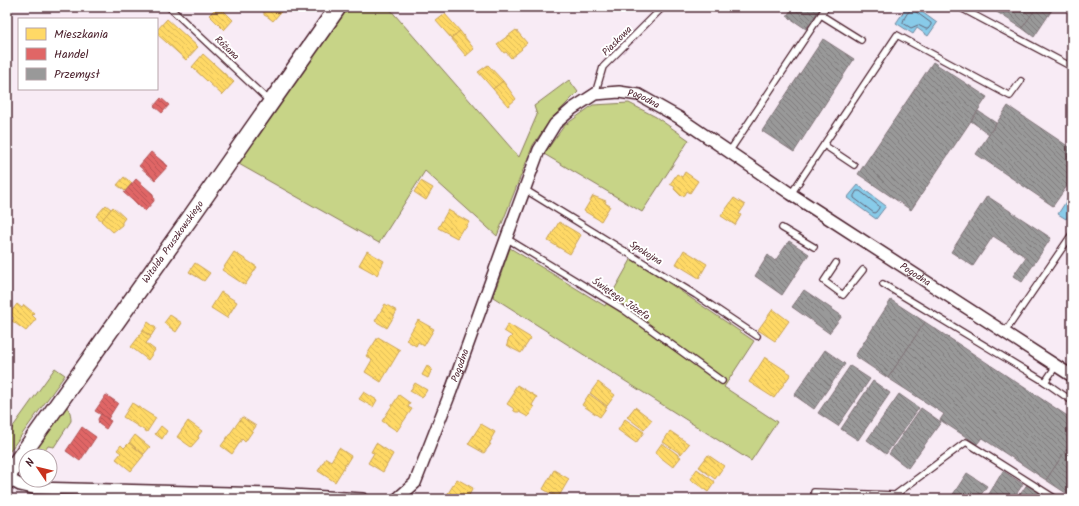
<svg xmlns="http://www.w3.org/2000/svg" width="1079" height="506" font-family="Kalam,sans-serif">
<defs>
<pattern id="homes-back-hatch" width="6" height="6" patternUnits="userSpaceOnUse"><rect width="6" height="6" fill="#ffd966"/><path d="M-1 5l2 2M0 0l6 6M5-1l2 2" fill="none" stroke="#dcba59"/></pattern>
<pattern id="shops-back-hatch" width="6" height="6" patternUnits="userSpaceOnUse"><rect width="6" height="6" fill="#e06666"/><path d="M-1 5l2 2M0 0l6 6M5-1l2 2" fill="none" stroke="#b85354"/></pattern>
<pattern id="industry-back-hatch" width="6" height="6" patternUnits="userSpaceOnUse"><rect width="6" height="6" fill="#999"/><path d="M-1 5l2 2M0 0l6 6M5-1l2 2" fill="none" stroke="#7f7c7d"/></pattern>
</defs>
<rect width="100%" height="100%" fill="#f8ebf5"/>
<filter id="ink" filterUnits="userSpaceOnUse"><feTurbulence type="fractalNoise" baseFrequency=".025" numOctaves="2"/><feDisplacementMap in="SourceGraphic" scale="8" xChannelSelector="R" yChannelSelector="G"/><feConvolveMatrix kernelMatrix="1 2 1 2 8 2 1 2 1" color-interpolation-filters="sRGB"/></filter>
<g filter="url(#ink)">
<g fill="#c7d487" stroke="#887a59">
<polygon points="349,7 388,7 519,157 537,115 534,106 569,80 578,92 550,120 533,145 497,236 425,171 379,243 237,163"/>
<polygon points="629,103 656,117 689,140 642,212 544,154 564,126 593,105"/>
<polygon points="510,248 605,306 632,258 754,341 724,387 777,422 751,461 493,297"/>
<polygon points="55,368 65,375 7,455 7,435"/>
<path d="M 65,405 C 70,409 71,415 71,421 L 54,447 L 48,446 L 41,456 L 32,456 Z"/>
</g>
<g fill="#88cbe9" stroke="#6f869d">
<polygon points="907,7 915,7 937,23 928,36 917,28 913,34 896,23"/>
<polygon points="858,185 886,206 876,219 847,198"/>
<polygon points="1072,192 1072,211 1066,219 1058,214"/>
</g>
<g fill="url(#homes-back-hatch)" stroke="#c9a154">
<polygon points="217,7 220,7 233,20 224,30 209,15"/>
<polygon points="264,7 285,7 273,21 268,17 264,15 264,12 261,10"/>
<polygon points="445,14 460,31 451,38 436,21"/>
<polygon points="167,19 198,47 186,60 157,34 157,30"/>
<polygon points="516,30 527,43 521,48 522,49 511,58 506,52 504,53 497,44"/>
<polygon points="460,31 474,49 466,56 451,38"/>
<polygon points="203,54 234,82 222,95 192,67"/>
<polygon points="488,65 503,81 493,89 478,72"/>
<polygon points="503,81 516,99 508,106 493,89"/>
<polygon points="685,172 698,181 690,193 687,191 685,195 681,196 674,189 675,187 670,184 677,174 682,177"/>
<polygon points="124,177 132,183 125,191 117,185"/>
<polygon points="421,181 433,188 426,200 414,192"/>
<polygon points="593,196 606,201 605,203 610,206 601,221 584,211"/>
<polygon points="734,198 745,205 739,214 741,215 735,225 721,216"/>
<polygon points="106,205 111,209 102,221 96,216"/>
<polygon points="113,207 125,218 122,222 122,225 113,232 101,221"/>
<polygon points="448,210 469,222 465,229 463,228 457,238 438,228"/>
<polygon points="559,222 581,235 570,254 548,241"/>
<polygon points="684,250 707,264 699,278 676,264"/>
<polygon points="367,251 384,261 377,275 359,265"/>
<polygon points="234,252 257,267 245,285 222,270"/>
<polygon points="195,263 210,273 204,281 189,272"/>
<polygon points="221,292 237,302 227,318 211,308"/>
<polygon points="17,304 22,308 24,305 34,313 32,315 36,319 26,331 12,321 14,318 9,314"/>
<polygon points="385,304 397,311 387,328 375,321"/>
<polygon points="773,309 789,321 775,341 758,330"/>
<polygon points="170,315 182,323 176,332 164,323"/>
<polygon points="418,320 434,329 424,346 418,342 416,346 406,340"/>
<polygon points="148,322 156,328 151,336 142,331"/>
<polygon points="508,324 531,338 521,353 513,349 507,345 508,340 512,336 504,331"/>
<polygon points="143,331 151,337 146,343 155,350 148,360 131,347"/>
<polygon points="378,337 400,350 381,382 365,372 372,360 366,356"/>
<polygon points="765,357 791,374 774,398 749,382"/>
<polygon points="427,366 432,369 428,378 422,375"/>
<polygon points="598,382 615,395 607,406 590,393"/>
<polygon points="415,383 427,390 422,398 410,391"/>
<polygon points="517,385 537,397 532,405 534,407 528,417 519,412 516,412 514,411 513,408 507,404 515,392 513,391"/>
<polygon points="364,392 377,400 373,407 359,399"/>
<polygon points="589,394 607,407 600,417 582,405"/>
<polygon points="399,395 410,403 408,407 412,409 397,431 382,421"/>
<polygon points="132,403 156,418 147,432 123,417"/>
<polygon points="635,407 652,420 644,430 627,417"/>
<polygon points="242,417 256,426 245,442 242,439 232,454 221,446"/>
<polygon points="625,419 644,432 636,443 618,430"/>
<polygon points="188,421 202,431 198,436 199,438 191,447 177,437"/>
<polygon points="481,424 495,432 491,439 492,439 489,444 491,444 484,453 468,444"/>
<polygon points="161,426 167,431 162,439 155,434"/>
<polygon points="670,431 689,444 681,454 663,442"/>
<polygon points="135,435 150,447 144,454 129,443"/>
<polygon points="129,443 144,455 131,471 116,459 121,453 117,450 121,445 124,448"/>
<polygon points="376,443 393,454 383,472 368,463 374,453 371,452"/>
<polygon points="662,443 681,457 673,467 655,453"/>
<polygon points="339,448 351,456 335,482 318,471 326,458 331,461"/>
<polygon points="708,455 724,466 715,479 699,467"/>
<polygon points="697,469 715,482 708,492 690,479"/>
<polygon points="554,470 569,479 558,498 543,489"/>
<polygon points="457,479 473,488 467,499 454,499 447,495"/>
</g>
<g fill="url(#shops-back-hatch)" stroke="#b35154">
<polygon points="161,98 169,105 162,113 154,106"/>
<polygon points="151,152 168,166 155,180 139,166"/>
<polygon points="136,179 153,194 154,201 145,211 124,193"/>
<polygon points="106,395 118,403 108,419 95,411"/>
<polygon points="101,414 111,421 106,429 99,424 98,419"/>
<polygon points="82,427 96,437 80,461 66,451"/>
</g>
<g fill="url(#industry-back-hatch)" stroke="#817478">
<polygon points="793,7 821,7 806,29 787,16"/>
<polygon points="989,7 1037,7 1022,28"/>
<polygon points="1037,7 1054,7 1034,37 1022,28"/>
<polygon points="823,39 854,59 794,152 762,131"/>
<polygon points="933,62 987,97 911,210 858,174"/>
<polygon points="1008,106 1072,149 1072,179 1053,206 976,154"/>
<polygon points="978,111 996,123 989,134 971,121"/>
<polygon points="987,196 1051,238 1022,282 1013,276 1026,257 993,236 973,266 951,252"/>
<polygon points="789,241 809,254 782,295 755,276 768,255 775,261"/>
<polygon points="804,290 842,316 829,333 792,307"/>
<polygon points="891,300 925,322 888,378 855,356"/>
<polygon points="925,322 1072,419 1072,441 1046,480 982,438 977,444 940,420 944,414 888,378"/>
<polygon points="825,350 845,364 814,409 794,395"/>
<polygon points="850,366 870,379 838,426 818,413"/>
<polygon points="873,381 890,393 858,440 841,429"/>
<polygon points="899,394 919,408 886,454 867,440"/>
<polygon points="921,408 941,422 908,468 889,454"/>
<polygon points="1072,441 1072,497 1046,480"/>
<polygon points="1003,471 1023,484 1013,499 986,499"/>
<polygon points="967,473 987,486 978,499 950,499"/>
<polygon points="1028,483 1049,497 1048,499 1017,499"/>
</g>
<g fill="none" stroke-linecap="round" stroke-linejoin="round">
<g stroke="#636477" stroke-width="1">
<path d="M 912,9 L 931,23 L 931,25 L 928,29 L 926,29 L 918,25 L 911,28 L 903,23 C 903,19 908,11 912,9 Z"/>
<polygon points="857,191 860,191 879,206 879,208 876,212 874,213 854,198 854,196"/>
</g>
<defs>
<g id="lane">
<polyline points="169,7 269,101"/>
<polyline points="959,7 1072,67"/>
<polyline points="821,15 861,40"/>
<polyline points="595,94 603,67 663,7"/>
<polyline points="824,145 854,165"/>
<polyline points="729,152 826,7"/>
<polyline points="524,189 696,295 757,336"/>
<polyline points="791,194 897,35 1010,96 1021,81"/>
<polyline points="782,228 814,247"/>
<polyline points="506,238 624,310 722,381"/>
<polyline points="836,263 824,281 843,295 863,270"/>
<polyline points="883,284 1045,382 1056,366"/>
<polyline points="1005,332 1072,234"/>
<polyline points="1045,382 1072,401"/>
<polyline points="814,492 895,495 966,442 1056,499"/>
</g>
<g id="street">
<polyline points="7,478 20,485 33,488 273,494 363,499"/>
<path id="s1" d="M 397,499 L 415,483 L 451,391 L 505,242 L 539,150 L 555,124 L 572,109 L 595,94 L 619,92 L 639,95 L 678,117 L 791,194 L 1072,376"/>
</g>
<g id="secondary">
<path id="s2" d="M 7,476 L 190,218 L 338,7"/>
</g>
</defs>
<use href="#lane" stroke="#4a1f2b" stroke-width="8"/>
<use href="#street" stroke="#4a1f2b" stroke-width="14"/>
<use href="#secondary" stroke="#4a1f2b" stroke-width="19"/>
<use href="#lane" stroke="#fff" stroke-width="5.5"/>
<use href="#street" stroke="#fff" stroke-width="11"/>
<use href="#secondary" stroke="#fff" stroke-width="16"/>
</g>
</g>
<g text-anchor="middle" dominant-baseline="central" stroke-width="4" stroke-linejoin="round" paint-order="stroke">
<g font-size="10" fill="#4a1f2b" stroke="#fff">
<text transform="translate(617 41) rotate(-45)">Piaskowa</text>
<text transform="translate(227 48) rotate(44)">Różana</text>
<text stroke="none"><textPath href="#s1" startOffset="510">Pogodna</textPath></text>
<text stroke="none"><textPath href="#s2" startOffset="287">Witolda Pruszkowskiego</textPath></text>
<text transform="translate(646 253) rotate(32)">Spokojna</text>
<text stroke="none"><textPath href="#s1" startOffset="834">Pogodna</textPath></text>
<text transform="translate(621 299) rotate(34)">Świętego Józefa</text>
<text stroke="none"><textPath href="#s1" startOffset="150">Pogodna</textPath></text>
</g>
</g>
<rect width="1079" height="506" fill="none" stroke="#fff" stroke-width="24"/>
<rect x="12" y="12" width="1055" height="482" fill="none" stroke="#4a1f2b" stroke-width="1.5" filter="url(#ink)"/>
<rect x="18" y="18" width="140" height="72" fill="#ffffff" stroke="#b7a5aa"/>
<rect x="26" y="28" width="20" height="12" fill="#ffd966" stroke="#b7a5aa"/>
<text x="54" y="38" font-size="12" fill="#4a1f2b">Mieszkania</text>
<rect x="26" y="48" width="20" height="12" fill="#e06666" stroke="#b7a5aa"/>
<text x="54" y="58" font-size="12" fill="#4a1f2b">Handel</text>
<rect x="26" y="68" width="20" height="12" fill="#999999" stroke="#b7a5aa"/>
<text x="54" y="78" font-size="12" fill="#4a1f2b">Przemysł</text>
<g transform="translate(38 468) rotate(305)"><circle r="19" fill="#ffffff" stroke="#b7a5aa"/>
<path d="M0-3L7 15L0 10L-7 15Z" fill="#c8321e"/>
<text y="-6" font-size="11" font-weight="bold" text-anchor="middle" fill="#4a1f2b">N</text>
</g>
</svg>
